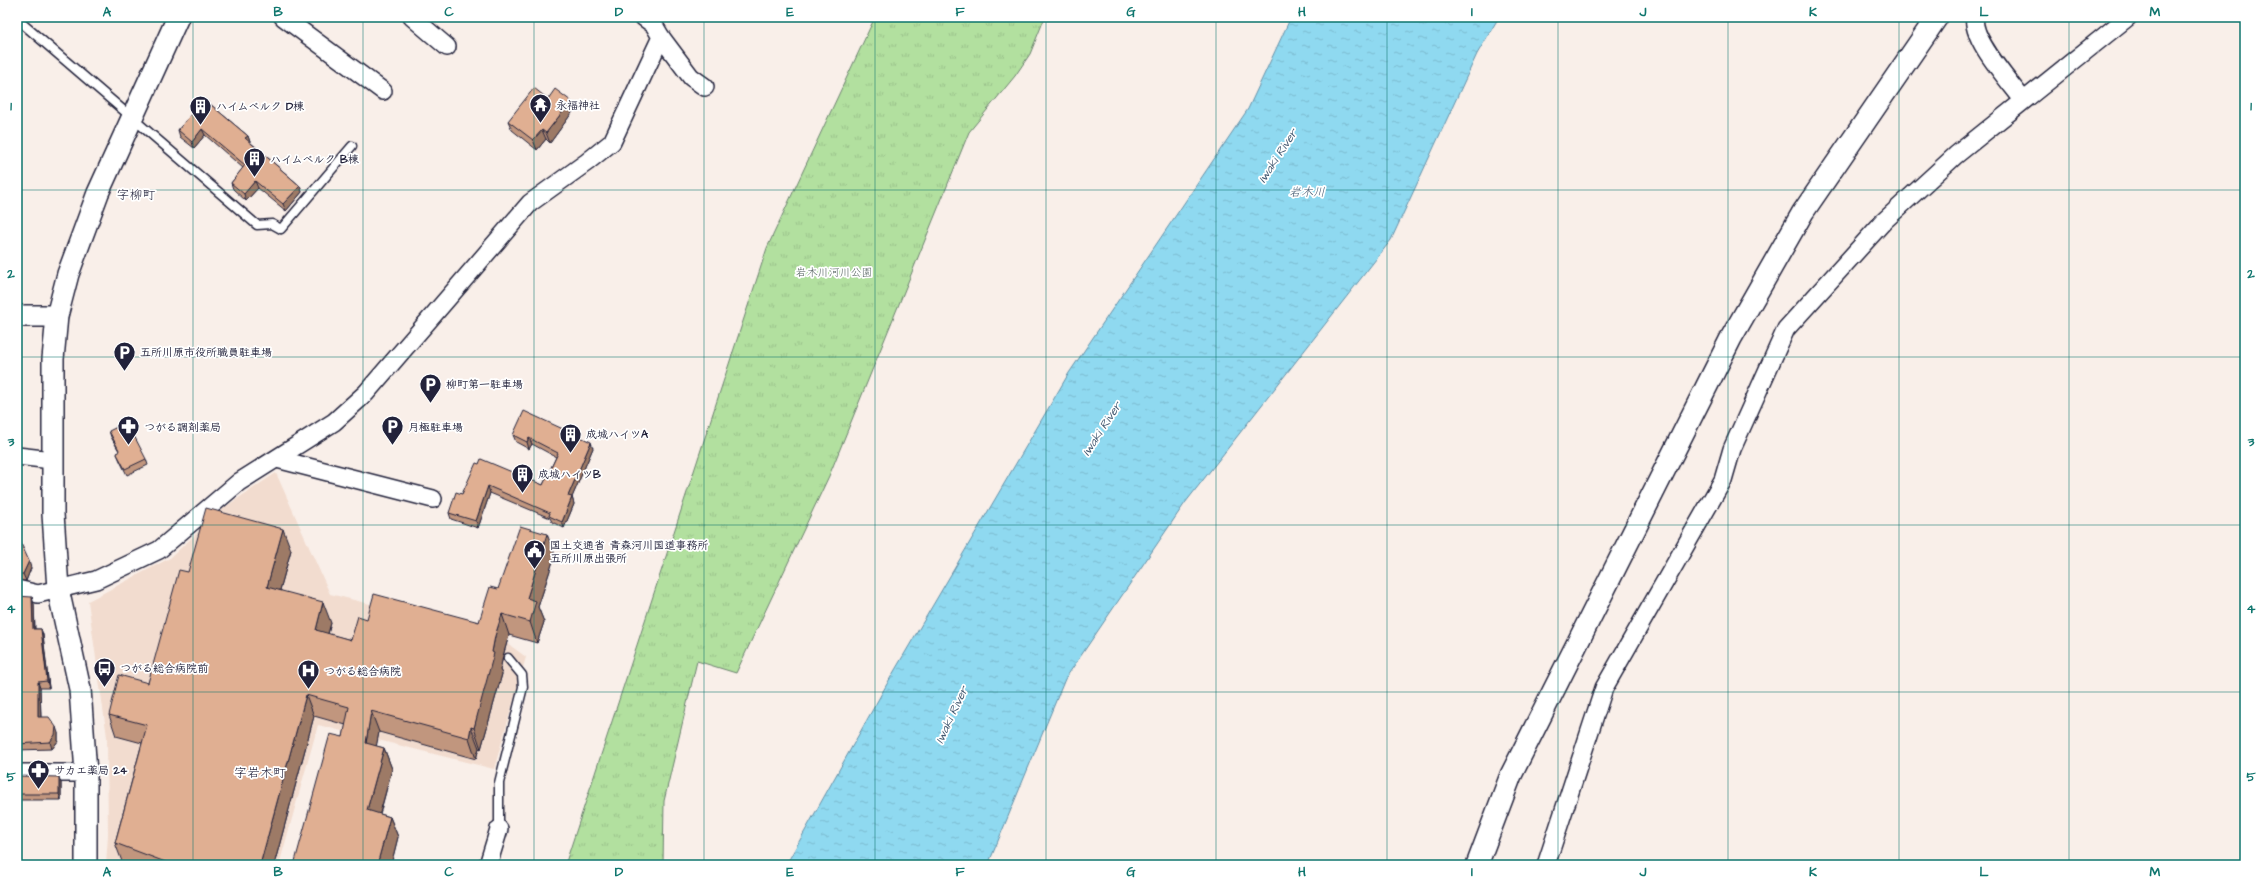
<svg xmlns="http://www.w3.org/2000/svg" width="2262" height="882" font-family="'Architects Daughter','Klee One',sans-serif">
<defs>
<pattern id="park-tufts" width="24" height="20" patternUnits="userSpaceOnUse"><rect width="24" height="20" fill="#b2e09f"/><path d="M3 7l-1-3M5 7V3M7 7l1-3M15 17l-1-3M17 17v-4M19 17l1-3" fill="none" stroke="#99c08a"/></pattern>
<pattern id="water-ripples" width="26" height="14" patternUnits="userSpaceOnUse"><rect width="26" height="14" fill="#8fd9f0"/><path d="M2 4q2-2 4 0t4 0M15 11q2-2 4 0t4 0" fill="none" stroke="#7bbacf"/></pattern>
</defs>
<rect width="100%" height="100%" fill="#f9efe9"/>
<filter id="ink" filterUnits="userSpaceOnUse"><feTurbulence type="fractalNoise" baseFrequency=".025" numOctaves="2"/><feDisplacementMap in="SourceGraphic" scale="8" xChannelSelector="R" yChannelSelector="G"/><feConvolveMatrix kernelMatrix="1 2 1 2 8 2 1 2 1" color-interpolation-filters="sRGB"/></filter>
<g filter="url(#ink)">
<polygon fill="#f2dccf" points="276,473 330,594 497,636 526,657 494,769 318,725 279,865 106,865 108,835 107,737 88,601 170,558 225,507"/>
<polygon fill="url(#park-tufts)" stroke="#6a816d" points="875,17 1045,17 1030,54 1015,76 969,132 829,476 736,673 697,661 664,801 663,865 565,865 767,248"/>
<polygon fill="url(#water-ripples)" stroke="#6390a8" points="1291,17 1499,17 1477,54 1391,240 1185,503 1065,679 988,865 786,865 892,675 1069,373 1248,109"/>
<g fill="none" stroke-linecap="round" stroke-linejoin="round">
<defs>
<g id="service">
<polyline points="17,19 257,225 272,224 281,229 352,146"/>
<polyline points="499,829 499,783 523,687 522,675 508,658"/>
</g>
<g id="minor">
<polyline points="283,17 383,91"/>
<polyline points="412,17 447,47"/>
<path d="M 1975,17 C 1970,38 2010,82 2023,100"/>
<polyline points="661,37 691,77 705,87"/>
<polyline points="17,456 52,460"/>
<polyline points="277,459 433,499"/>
<polyline points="17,589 38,594 96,580 159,550 239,482 334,422 366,393 530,203 587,162 612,142 661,37 654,25 643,17"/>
<polyline points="17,773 86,773"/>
<polyline points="488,865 499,829"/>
<polyline points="1546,865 1604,688 1723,480 1732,449 1786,329 1884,221 1956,155 2128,17"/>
</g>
<g id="tertiary">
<polyline points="17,316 57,316"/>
<polyline points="86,865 86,773 80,689 58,589 53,514 53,359 57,316 68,274 98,193 178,17"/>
<polyline points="1477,865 1511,775 1731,338 1803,212 1937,17"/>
</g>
</defs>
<use href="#service" stroke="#22223b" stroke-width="11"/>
<use href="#minor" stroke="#22223b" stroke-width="20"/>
<use href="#tertiary" stroke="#22223b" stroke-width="24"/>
<use href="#service" stroke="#fff" stroke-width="8"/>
<use href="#minor" stroke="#fff" stroke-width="17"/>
<use href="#tertiary" stroke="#fff" stroke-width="21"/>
</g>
<g fill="#c1967e" stroke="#22223b">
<polygon points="204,99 248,136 250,142 300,186 302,192 286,211 258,188 246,201 233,189 231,183 243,168 205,135 194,148 180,137 178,130"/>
<polygon points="548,99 574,110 550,143 546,139 537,150 512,130 508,121"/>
<polygon points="109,431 146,459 148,465 127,475 120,461 117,454 119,451 111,437"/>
<polygon points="513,435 593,448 572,497 574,504 564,528 552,522 550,518 490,493 478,528 451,519 449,513 462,494 479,464 543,485 556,457 532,444 529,449 516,442"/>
<polygon points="17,538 31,568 26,581 17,580"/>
<polygon points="291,550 280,590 331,623 328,634 351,640 367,619 479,622 498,589 555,555 538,607 544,622 537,643 509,635 503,656 500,670 502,674 481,749 479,748 476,759 379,732 376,746 384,748 392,769 380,814 390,817 398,837 391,865 343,737 346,725 314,716 274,865 126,865 123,864 115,843 142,743 116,736 109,715 148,683 188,572"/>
<polygon points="17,596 34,604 35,629 41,629 43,635 49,688 40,688 41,717 58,733 58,741 52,749 17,750"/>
<polygon points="17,776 61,783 61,800 17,800"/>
</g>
<g fill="#9d7a66" stroke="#22223b">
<polygon points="571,101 574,110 550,143 546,133"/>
<polygon points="202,129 205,135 194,148 192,142"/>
<polygon points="542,130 546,139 537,150 533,140"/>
<polygon points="248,136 250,142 248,145 245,138"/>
<polygon points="255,181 258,188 246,201 244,194"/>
<polygon points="300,186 302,192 286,211 283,204"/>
<polygon points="529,438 532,444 529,449 527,442"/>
<polygon points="591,442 593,448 570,502 568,496"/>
<polygon points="488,486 490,493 478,528 476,521"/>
<polygon points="572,497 574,504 564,528 562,522"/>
<polygon points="283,529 291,550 275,608 267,587"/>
<polygon points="547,534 555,555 538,607 544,622 537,643 530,622 527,598"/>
<polygon points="29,561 31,568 26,581 23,574"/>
<polygon points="32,597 34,604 35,636 33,629"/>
<polygon points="323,602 331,623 323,651 316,630"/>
<polygon points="502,614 509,635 503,656 500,670 502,674 481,749 474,728 492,652 495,636"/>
<polygon points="41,629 43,635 49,688 47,681"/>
<polygon points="38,682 40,688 41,724 38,717"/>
<polygon points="306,695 314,716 274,865 260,865"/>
<polygon points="371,711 379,732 373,764 366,743"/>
<polygon points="56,727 58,733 58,741 52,749 50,742"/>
<polygon points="471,727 479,748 476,759 469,738"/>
<polygon points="384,748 392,769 375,831 367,810"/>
<polygon points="59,777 61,783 61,800 59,794"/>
<polygon points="390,817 398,837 391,865 377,865"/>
</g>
<g fill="#e0af92" stroke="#22223b">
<polygon points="534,88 548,99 555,89 571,101 546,133 542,130 533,140 508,121"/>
<polygon points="204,99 248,136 245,138 300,186 283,204 255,181 244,194 231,183 245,165 202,129 192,142 178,130"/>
<polygon points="524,411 591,442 568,496 572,497 562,522 549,516 550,513 488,486 476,521 449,513 456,492 462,494 476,463 479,464 481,459 543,485 558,453 529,438 527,442 513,435"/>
<polygon points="127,422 146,459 125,469 117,454 119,450 109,431"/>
<polygon points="206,508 283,529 267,587 323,602 316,630 351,640 358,616 367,619 374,594 479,622 490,587 498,589 520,526 547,534 527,598 536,601 530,622 502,614 495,636 492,652 494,653 474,728 471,727 469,738 371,711 366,743 384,748 367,810 390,817 377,865 294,865 330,734 343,737 349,707 306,695 260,865 168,865 168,863 115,843 147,725 109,715 119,675 148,683 179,570 188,572"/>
<polygon points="17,538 19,539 29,561 23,574 17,574"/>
<polygon points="17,596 32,597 33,629 41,629 47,681 38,682 38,717 49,717 56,727 55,735 50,742 17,744"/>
<polygon points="17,776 59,777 59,794 17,794"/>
</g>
</g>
<path fill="none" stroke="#0f766e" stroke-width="1" stroke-opacity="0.55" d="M 193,17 L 193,865M 363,17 L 363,865M 534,17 L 534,865M 704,17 L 704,865M 875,17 L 875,865M 1046,17 L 1046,865M 1216,17 L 1216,865M 1387,17 L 1387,865M 1558,17 L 1558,865M 1728,17 L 1728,865M 1899,17 L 1899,865M 2069,17 L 2069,865M 17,190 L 2245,190M 17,357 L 2245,357M 17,525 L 2245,525M 17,692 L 2245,692"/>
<defs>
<symbol id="temple-pin" viewBox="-11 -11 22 30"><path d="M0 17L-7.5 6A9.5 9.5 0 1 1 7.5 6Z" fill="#22223b" stroke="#fff"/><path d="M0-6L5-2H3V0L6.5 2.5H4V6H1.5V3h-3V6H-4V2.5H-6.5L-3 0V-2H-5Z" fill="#fff"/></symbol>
<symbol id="building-pin" viewBox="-11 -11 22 30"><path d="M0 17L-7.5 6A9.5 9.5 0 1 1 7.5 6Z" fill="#22223b" stroke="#fff"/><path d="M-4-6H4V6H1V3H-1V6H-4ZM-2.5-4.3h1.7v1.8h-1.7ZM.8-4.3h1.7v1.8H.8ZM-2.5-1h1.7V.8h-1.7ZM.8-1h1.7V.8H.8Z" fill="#fff"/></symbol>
<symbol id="parking-pin" viewBox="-11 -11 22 30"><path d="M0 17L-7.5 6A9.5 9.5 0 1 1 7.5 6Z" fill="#22223b" stroke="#fff"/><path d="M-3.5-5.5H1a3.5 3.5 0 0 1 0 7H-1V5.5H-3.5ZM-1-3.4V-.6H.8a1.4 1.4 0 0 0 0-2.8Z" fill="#fff"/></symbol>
<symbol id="pharmacy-pin" viewBox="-11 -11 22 30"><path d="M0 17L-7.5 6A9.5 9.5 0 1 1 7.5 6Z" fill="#22223b" stroke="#fff"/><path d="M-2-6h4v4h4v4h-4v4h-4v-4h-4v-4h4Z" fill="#fff"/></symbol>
<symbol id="civic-pin" viewBox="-11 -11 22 30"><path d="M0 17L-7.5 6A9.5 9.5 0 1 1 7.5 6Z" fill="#22223b" stroke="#fff"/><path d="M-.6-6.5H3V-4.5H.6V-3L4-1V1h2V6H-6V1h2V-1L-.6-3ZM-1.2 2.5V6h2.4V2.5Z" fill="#fff"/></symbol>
<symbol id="bus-pin" viewBox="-11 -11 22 30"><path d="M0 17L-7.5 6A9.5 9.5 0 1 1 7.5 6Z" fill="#22223b" stroke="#fff"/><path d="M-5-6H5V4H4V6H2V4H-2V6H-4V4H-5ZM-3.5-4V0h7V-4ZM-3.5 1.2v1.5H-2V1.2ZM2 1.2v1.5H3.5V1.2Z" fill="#fff"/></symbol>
<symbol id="hospital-pin" viewBox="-11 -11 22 30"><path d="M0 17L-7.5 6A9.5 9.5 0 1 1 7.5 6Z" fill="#22223b" stroke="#fff"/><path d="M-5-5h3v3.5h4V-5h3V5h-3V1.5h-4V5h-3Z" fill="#fff"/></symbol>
</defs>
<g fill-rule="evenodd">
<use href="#temple-pin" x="528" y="92" width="25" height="34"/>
<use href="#building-pin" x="188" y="94" width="25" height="34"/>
<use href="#building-pin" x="242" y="146" width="25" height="34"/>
<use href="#parking-pin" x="112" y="340" width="25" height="34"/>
<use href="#parking-pin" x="418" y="372" width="25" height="34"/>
<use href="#pharmacy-pin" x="116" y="414" width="25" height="34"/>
<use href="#parking-pin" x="380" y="414" width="25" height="34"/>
<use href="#building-pin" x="558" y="422" width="25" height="34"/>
<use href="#building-pin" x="510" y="462" width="25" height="34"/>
<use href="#civic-pin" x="522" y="538" width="25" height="34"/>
<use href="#bus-pin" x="92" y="656" width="25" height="34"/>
<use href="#hospital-pin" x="296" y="658" width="25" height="34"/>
<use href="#pharmacy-pin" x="26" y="758" width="25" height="34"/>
</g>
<g text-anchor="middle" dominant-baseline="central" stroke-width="3.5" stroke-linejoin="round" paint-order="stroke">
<g font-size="11" font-weight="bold" fill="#22223b" stroke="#fff" text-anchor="start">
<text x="556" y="105">永福神社</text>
<text x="216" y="106">ハイムベルク D棟</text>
<text x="270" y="159">ハイムベルク B棟</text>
<text x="140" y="352">五所川原市役所職員駐車場</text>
<text x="446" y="384">柳町第一駐車場</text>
<text x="144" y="427">つがる調剤薬局</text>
<text x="408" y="427">月極駐車場</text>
<text x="586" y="434">成城ハイツA</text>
<text x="538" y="474">成城ハイツB</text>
<text x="550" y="545">国土交通省 青森河川国道事務所<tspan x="550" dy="13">五所川原出張所</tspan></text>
<text x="120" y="668">つがる総合病院前</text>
<text x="324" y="671">つがる総合病院</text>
<text x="54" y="770">サカエ薬局 24</text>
</g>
<g font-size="11" fill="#4d5b59" stroke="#fff">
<text x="834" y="272">岩木川河川公園</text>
</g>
<g font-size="12" font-style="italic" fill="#435971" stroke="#fff">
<text transform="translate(1278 156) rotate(-57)">Iwaki River</text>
<text x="1307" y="192">岩木川</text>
<text transform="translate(1102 429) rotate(-57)">Iwaki River</text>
<text transform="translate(952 715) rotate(-65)">Iwaki River</text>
</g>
<g font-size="13" fill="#22223b" stroke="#fff">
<text x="136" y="195">字柳町</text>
<text x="260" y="773">字岩木町</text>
</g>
</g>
<rect width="2262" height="882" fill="none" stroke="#fff" stroke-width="44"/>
<rect x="22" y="22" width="2218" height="838" fill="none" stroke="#0f766e" stroke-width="1.5"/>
<g font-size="13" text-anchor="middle" font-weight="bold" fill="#0f766e">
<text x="107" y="16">A</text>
<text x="278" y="16">B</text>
<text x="449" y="16">C</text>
<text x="619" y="16">D</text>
<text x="790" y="16">E</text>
<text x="960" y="16">F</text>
<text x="1131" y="16">G</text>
<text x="1302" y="16">H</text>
<text x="1472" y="16">I</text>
<text x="1643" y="16">J</text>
<text x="1813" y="16">K</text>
<text x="1984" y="16">L</text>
<text x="2155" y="16">M</text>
<text x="11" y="110">1</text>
<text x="2251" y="110">1</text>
<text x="11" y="278">2</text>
<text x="2251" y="278">2</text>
<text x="11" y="446">3</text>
<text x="2251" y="446">3</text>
<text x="11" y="613">4</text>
<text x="2251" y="613">4</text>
<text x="11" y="781">5</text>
<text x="2251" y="781">5</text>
<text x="107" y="876">A</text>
<text x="278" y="876">B</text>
<text x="449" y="876">C</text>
<text x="619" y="876">D</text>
<text x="790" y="876">E</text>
<text x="960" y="876">F</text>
<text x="1131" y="876">G</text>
<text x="1302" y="876">H</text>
<text x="1472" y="876">I</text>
<text x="1643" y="876">J</text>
<text x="1813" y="876">K</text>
<text x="1984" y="876">L</text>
<text x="2155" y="876">M</text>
</g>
</svg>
